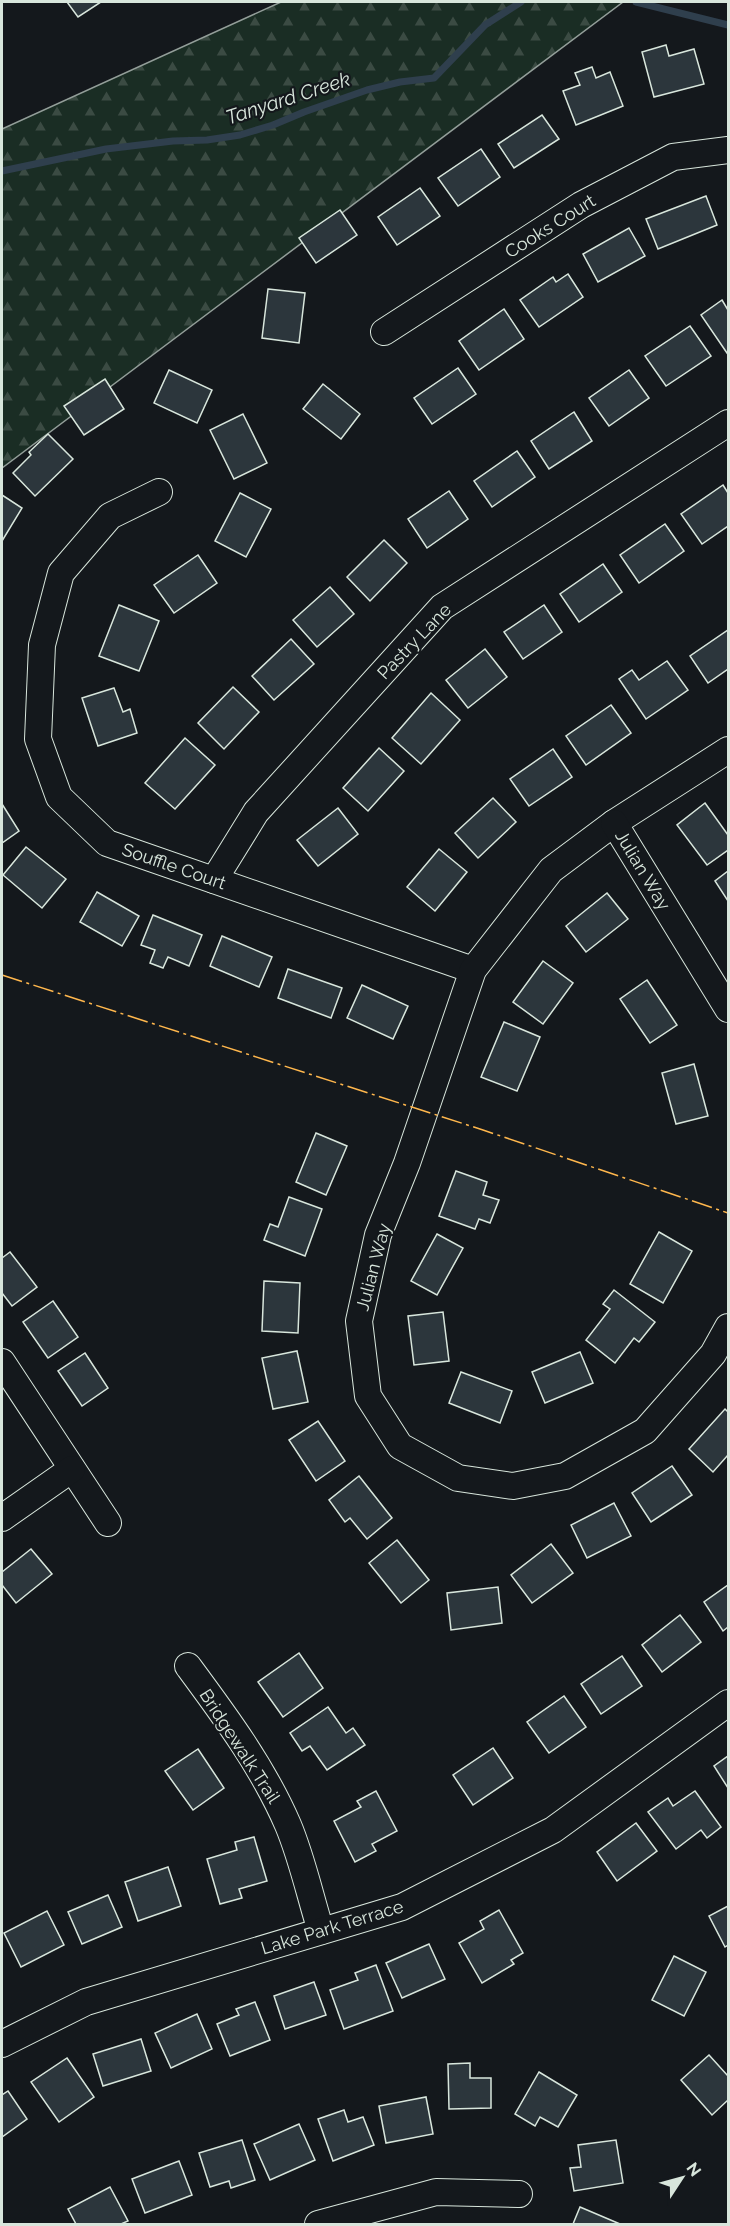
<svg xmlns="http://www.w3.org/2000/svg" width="730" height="2226" font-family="Raleway,sans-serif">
<defs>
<pattern id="forest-firs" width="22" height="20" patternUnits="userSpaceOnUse" patternTransform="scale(1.5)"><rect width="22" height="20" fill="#1a2d24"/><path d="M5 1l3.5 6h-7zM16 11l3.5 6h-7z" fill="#3b4b43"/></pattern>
</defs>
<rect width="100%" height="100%" fill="#14181c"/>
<polygon fill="url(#forest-firs)" stroke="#939e99" stroke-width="1.5" points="281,2 623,2 2,468 2,129"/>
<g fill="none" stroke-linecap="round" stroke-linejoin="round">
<g stroke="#2f3f4d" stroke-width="7">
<polyline points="636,2 728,25"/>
<polyline points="2,171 106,149 173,141 207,140 240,135 273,125 304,112 367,90 400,82 434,78 485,25 521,2"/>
</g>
</g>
<g fill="#2c363c" stroke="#d8e6dc" stroke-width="1.5">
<polygon points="67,2 101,2 78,17"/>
<polygon points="666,45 669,56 694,49 704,84 654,97 642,52"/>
<polygon points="592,67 596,78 610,72 623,106 576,125 563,91 580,85 575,73"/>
<polygon points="542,115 559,139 514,168 498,144"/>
<polygon points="481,149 500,177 458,206 438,178"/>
<polygon points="420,188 440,216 397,245 378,217"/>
<polygon points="706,196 717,225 658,249 646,219"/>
<polygon points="340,210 357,235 316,263 299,238"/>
<polygon points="629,228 645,256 598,282 583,254"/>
<polygon points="568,274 583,297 539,327 520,300 553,277 556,282"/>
<polygon points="268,289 305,293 299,343 262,338"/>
<polygon points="722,300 728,310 728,352 727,353 701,315"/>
<polygon points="504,309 524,339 479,370 459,341"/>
<polygon points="690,326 711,356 666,386 645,356"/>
<polygon points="458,368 476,394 432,424 414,398"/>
<polygon points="169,370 212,390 197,423 154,403"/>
<polygon points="629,370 649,398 609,426 589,398"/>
<polygon points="105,379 124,409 84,435 64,406"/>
<polygon points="323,384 360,414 341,439 303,409"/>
<polygon points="574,412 592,441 549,469 531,441"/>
<polygon points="243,414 267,463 234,479 210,430"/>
<polygon points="48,434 73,459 35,496 13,473 31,455 29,452"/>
<polygon points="517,451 535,477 492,507 474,481"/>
<polygon points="723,485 728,493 728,526 702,544 681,514"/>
<polygon points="449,491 468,519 427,548 408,519"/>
<polygon points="240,493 271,509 246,557 215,541"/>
<polygon points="2,495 22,508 2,541"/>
<polygon points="665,524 684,551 639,583 620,555"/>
<polygon points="384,540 407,563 370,601 347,577"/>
<polygon points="198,555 217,583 174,613 154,585"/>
<polygon points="603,564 622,592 579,622 560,594"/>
<polygon points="330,587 354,614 317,647 293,620"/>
<polygon points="119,605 159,621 139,671 99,656"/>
<polygon points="544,605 562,632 523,659 504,632"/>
<polygon points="728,630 728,669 708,683 690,656"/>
<polygon points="291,639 314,664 274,700 252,676"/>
<polygon points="485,649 507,677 468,708 446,680"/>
<polygon points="667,661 688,690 646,719 619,679 632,670 639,680"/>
<polygon points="233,687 259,712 224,749 198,723"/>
<polygon points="114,688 123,712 130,709 137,733 98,746 82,698"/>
<polygon points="431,693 460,720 421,764 392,738"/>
<polygon points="611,705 631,733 586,765 566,736"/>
<polygon points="185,738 215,765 175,809 145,783"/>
<polygon points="379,748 404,771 368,811 343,788"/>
<polygon points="553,749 572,777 529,806 510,779"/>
<polygon points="493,798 516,822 478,858 455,833"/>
<polygon points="705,803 728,835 728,850 707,865 677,825"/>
<polygon points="2,804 19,831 2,843"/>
<polygon points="338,808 358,834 318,866 297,840"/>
<polygon points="26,847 66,879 42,908 3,875"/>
<polygon points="439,849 467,872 435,911 407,887"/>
<polygon points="728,871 728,901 715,881"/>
<polygon points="97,892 139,916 122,946 80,922"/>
<polygon points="607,893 628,919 586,952 566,926"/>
<polygon points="153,915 202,935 189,966 168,957 163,968 150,963 155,950 141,945"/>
<polygon points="222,936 272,957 259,987 210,966"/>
<polygon points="543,961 573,983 543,1024 513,1002"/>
<polygon points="288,969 342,988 331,1018 278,998"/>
<polygon points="647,980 677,1025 650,1043 620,999"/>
<polygon points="362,985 408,1006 393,1039 347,1018"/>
<polygon points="504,1022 540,1037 517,1091 481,1077"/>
<polygon points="694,1064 708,1116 676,1124 662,1073"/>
<polygon points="316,1133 347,1146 326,1195 296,1182"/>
<polygon points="456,1171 487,1182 483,1195 499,1200 490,1223 479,1219 475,1229 439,1216"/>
<polygon points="289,1197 322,1209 305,1256 264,1240 270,1224 278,1227"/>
<polygon points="659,1232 692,1251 663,1303 630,1284"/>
<polygon points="437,1234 463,1248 437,1295 411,1281"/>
<polygon points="10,1252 37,1287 12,1306 2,1293 2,1258"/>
<polygon points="264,1281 300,1283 298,1333 262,1331"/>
<polygon points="614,1290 655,1322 639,1342 634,1338 615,1363 586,1340 610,1309 603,1304"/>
<polygon points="53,1301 78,1337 48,1358 23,1322"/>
<polygon points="443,1312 449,1361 414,1365 408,1316"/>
<polygon points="297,1351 308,1402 273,1409 262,1358"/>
<polygon points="580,1352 593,1383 545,1403 532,1372"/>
<polygon points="85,1353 108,1388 82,1406 58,1371"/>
<polygon points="461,1372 512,1391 500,1423 449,1403"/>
<polygon points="725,1409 728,1412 728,1455 713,1472 689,1449"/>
<polygon points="318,1421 345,1461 316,1481 289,1440"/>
<polygon points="672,1466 692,1495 651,1522 632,1493"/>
<polygon points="359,1476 392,1518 367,1539 350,1518 345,1522 329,1500"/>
<polygon points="614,1503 631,1536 587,1558 571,1525"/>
<polygon points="397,1540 429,1580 401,1603 369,1563"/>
<polygon points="551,1544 573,1573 532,1603 511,1575"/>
<polygon points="31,1549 52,1574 16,1603 2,1585 2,1572"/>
<polygon points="728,1585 728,1627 723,1631 704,1602"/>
<polygon points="498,1587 502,1623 451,1630 447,1593"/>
<polygon points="680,1615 701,1642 662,1672 642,1645"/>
<polygon points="299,1653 323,1688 283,1717 258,1682"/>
<polygon points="622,1656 642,1686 601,1714 581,1684"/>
<polygon points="564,1696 586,1727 549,1753 527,1722"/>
<polygon points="328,1707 346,1733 353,1728 365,1745 327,1770 310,1746 302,1751 290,1733"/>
<polygon points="493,1748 513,1778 473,1805 453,1775"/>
<polygon points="198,1749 224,1788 193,1810 165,1771"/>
<polygon points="728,1756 728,1788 714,1766"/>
<polygon points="376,1791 397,1831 372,1844 376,1851 355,1862 334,1821 361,1807 357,1801"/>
<polygon points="695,1791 721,1827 707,1838 701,1830 676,1849 648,1812 668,1798 673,1806"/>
<polygon points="636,1823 657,1851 617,1881 597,1852"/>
<polygon points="254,1837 267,1881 239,1889 242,1898 220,1904 207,1859 237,1850 235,1842"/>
<polygon points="168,1867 181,1906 138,1921 125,1882"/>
<polygon points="108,1895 122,1927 82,1944 68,1912"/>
<polygon points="728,1906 728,1945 725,1947 709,1916"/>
<polygon points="499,1910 523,1953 511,1960 514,1964 482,1983 459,1943 484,1929 480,1921"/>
<polygon points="47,1911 64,1945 21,1967 4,1933"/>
<polygon points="429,1944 445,1979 402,1998 386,1963"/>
<polygon points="674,1956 706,1972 684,2016 652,2000"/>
<polygon points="376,1965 393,2011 344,2029 330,1990 358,1980 355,1973"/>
<polygon points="314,1982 326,2015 285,2029 274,1996"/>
<polygon points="255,2002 270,2040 230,2056 217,2024 239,2015 236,2009"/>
<polygon points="197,2014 212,2049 171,2068 155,2033"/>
<polygon points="141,2039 151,2071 103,2086 93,2054"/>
<polygon points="709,2055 728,2076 728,2100 712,2115 681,2080"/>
<polygon points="67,2058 94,2097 59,2122 31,2082"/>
<polygon points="470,2063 470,2078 491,2078 491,2108 449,2109 448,2064"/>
<polygon points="539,2072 577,2095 558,2127 540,2117 535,2126 515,2114"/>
<polygon points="8,2091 27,2119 2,2137 2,2095"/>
<polygon points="426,2097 433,2134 386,2143 379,2106"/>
<polygon points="344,2110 348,2122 363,2117 374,2145 333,2161 318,2119"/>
<polygon points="299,2124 315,2160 270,2180 254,2144"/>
<polygon points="242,2140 255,2180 231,2188 229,2181 210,2187 199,2153"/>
<polygon points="616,2140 623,2183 574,2191 570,2168 581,2167 578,2145"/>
<polygon points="179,2161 192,2195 145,2213 132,2179"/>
<polygon points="110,2187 128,2221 121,2224 76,2224 68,2209"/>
<polygon points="580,2207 620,2224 573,2224"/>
</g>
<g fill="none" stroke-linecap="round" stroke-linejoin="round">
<defs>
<g id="minor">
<polyline points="384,332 581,205 673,157 728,150"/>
<polyline points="159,492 110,516 61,573 42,645 38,739 59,797 107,843 473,970"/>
<polyline points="728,750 614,823 551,870 473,970 407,1163 378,1235 359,1321 368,1396 400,1446 458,1478 513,1486 565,1476 645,1431 713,1354 728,1327"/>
<polyline points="614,823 728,1009"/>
<polyline points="214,880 256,812 442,607 728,423"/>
<polyline points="2,1362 108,1523"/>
<polyline points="2,1518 72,1469"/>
<path d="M 188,1666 C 225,1716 263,1767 288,1825 C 302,1858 310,1896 321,1931"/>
<polyline points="2,2044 86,2002 402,1907 553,1830 728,1703"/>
<polyline points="318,2224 436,2192 519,2194"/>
</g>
</defs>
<use href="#minor" stroke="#d8e6dc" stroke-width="28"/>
<use href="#minor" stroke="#14181c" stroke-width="26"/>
<polyline stroke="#ffb74d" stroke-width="1.5" stroke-dasharray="21 4.5 3 4.5" stroke-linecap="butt" points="2,975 483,1130 728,1213"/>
</g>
<g text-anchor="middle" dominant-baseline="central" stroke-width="4.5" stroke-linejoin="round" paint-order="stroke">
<g font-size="18" fill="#d8e6dc" stroke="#14181c">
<text transform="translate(550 226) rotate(-32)">Cooks Court</text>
<text transform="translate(414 641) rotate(-46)">Pastry Lane</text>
<text transform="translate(174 866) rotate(19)">Souffle Court</text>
<text transform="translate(643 870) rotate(59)">Julian Way</text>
<text transform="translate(373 1267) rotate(-75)">Julian Way</text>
<text transform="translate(240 1746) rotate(57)">Bridgewalk Trail</text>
<text transform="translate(332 1927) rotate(-17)">Lake Park Terrace</text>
</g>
<g font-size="20" font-style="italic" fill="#d8e6dc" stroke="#14181c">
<text transform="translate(288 98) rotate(-18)">Tanyard Creek</text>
</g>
</g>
<rect width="730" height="2226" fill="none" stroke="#d8e6dc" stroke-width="6"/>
<g transform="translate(682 2178) rotate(54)" stroke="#14181c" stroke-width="4.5" paint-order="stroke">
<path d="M0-4.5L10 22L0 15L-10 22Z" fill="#d8e6dc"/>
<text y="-9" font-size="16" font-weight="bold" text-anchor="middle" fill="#d8e6dc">N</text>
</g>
</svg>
